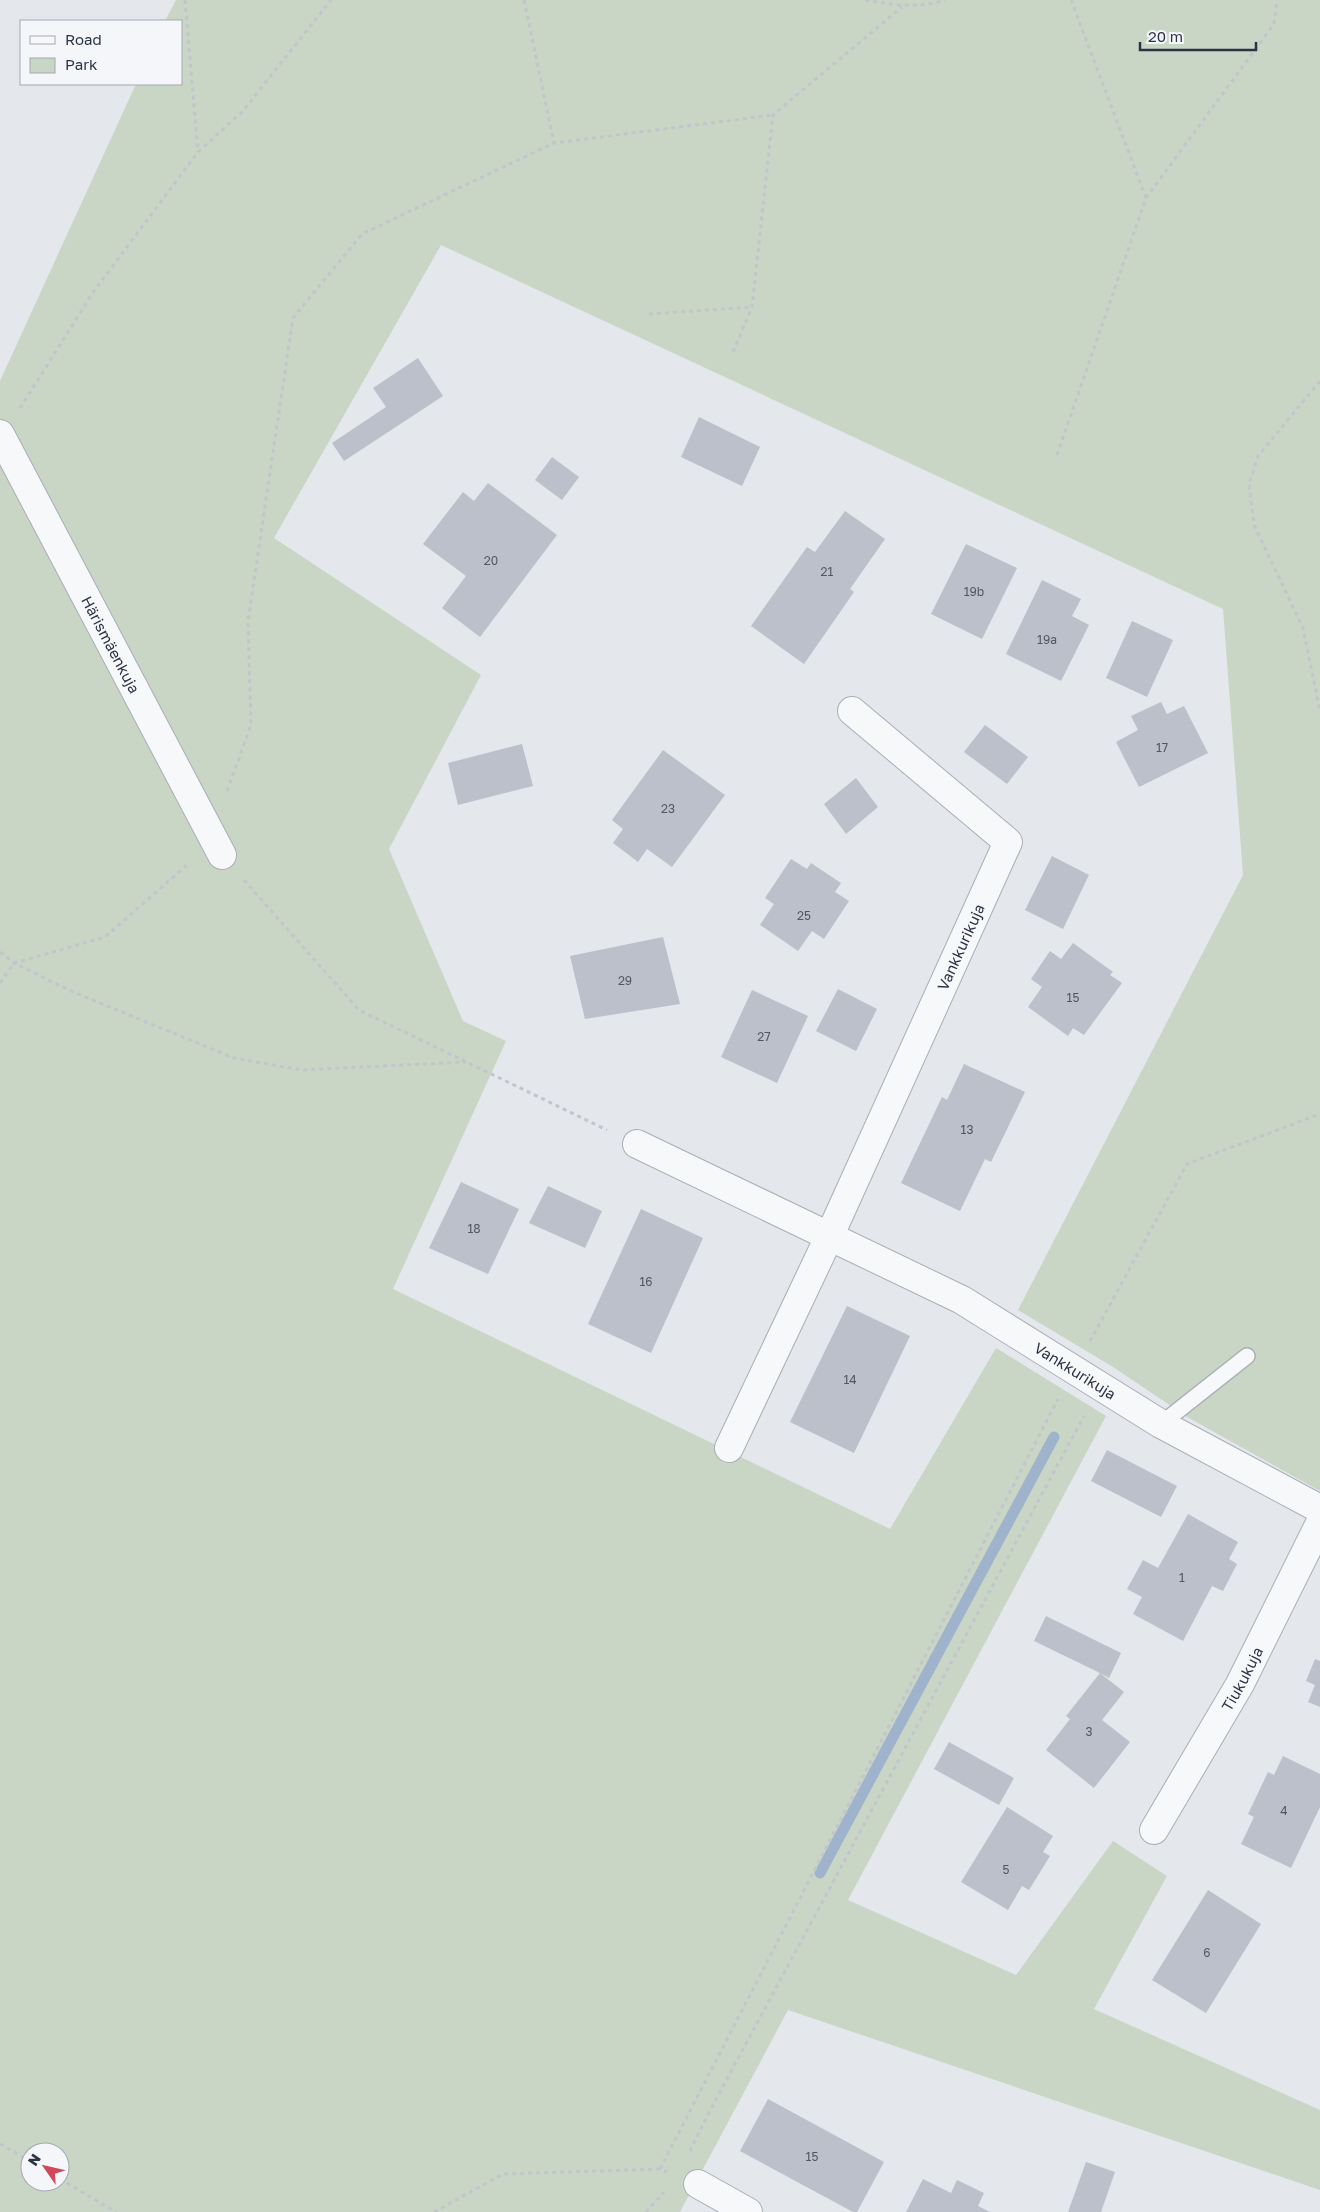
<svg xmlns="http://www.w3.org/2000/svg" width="1320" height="2212" font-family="'Golos Text',sans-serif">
<rect width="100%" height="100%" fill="#e4e7ec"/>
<path fill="#c9d6c5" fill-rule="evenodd" d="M 176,0 L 1320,0 L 1320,1491 L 1189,1418 L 1113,1367 L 1018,1310 L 1243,875 L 1223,609 L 441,245 L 274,538 L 481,675 L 389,849 L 463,1021 L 506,1041 L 393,1289 L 890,1529 L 996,1348 L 1106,1416 L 848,1900 L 1016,1975 L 1113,1841 L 1167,1876 L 1094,2009 L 1320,2110 L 1320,2190 L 788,2010 L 680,2212 L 0,2212 L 0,381 L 136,84 L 181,84 L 181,21 L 165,21 ZM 30,2152 L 60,2152 L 60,2182 L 30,2182 Z"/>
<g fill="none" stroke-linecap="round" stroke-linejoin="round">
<polyline stroke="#9fb4cc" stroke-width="11" points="820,1873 1054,1437"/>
</g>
<g fill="#bbc0ca">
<polygon points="418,358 443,396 344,461 332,443 386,407 373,388"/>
<polygon points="699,417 760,447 742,486 681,457"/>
<polygon points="552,457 579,477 562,500 535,480"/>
<polygon points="488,483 557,535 480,637 442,608 466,576 423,544 463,492 474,501"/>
<polygon points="845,511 885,539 850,589 854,592 804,664 751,626 807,547 815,552"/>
<polygon points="966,544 1017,568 982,639 931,614"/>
<polygon points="1042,580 1081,599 1072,616 1089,625 1061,681 1006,654"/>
<polygon points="1132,621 1173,640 1147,697 1106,678"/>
<polygon points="1161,702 1167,714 1184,706 1208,753 1139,787 1116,742 1138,730 1131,716"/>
<polygon points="985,725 1028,757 1007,784 964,752"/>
<polygon points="522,744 533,786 458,805 448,763"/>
<polygon points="663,750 725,795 672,867 647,849 638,862 613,843 623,829 612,820"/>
<polygon points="856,778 878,807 846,834 824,804"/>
<polygon points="1052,856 1089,875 1063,929 1025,910"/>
<polygon points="791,859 807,869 811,863 841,883 835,892 849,901 824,939 812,931 798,951 760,925 774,904 765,898"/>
<polygon points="663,937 680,1004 585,1019 570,956"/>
<polygon points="1073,943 1113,972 1110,975 1122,983 1084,1035 1073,1028 1068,1036 1028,1007 1042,987 1031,979 1050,951 1061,959"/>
<polygon points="838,989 877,1009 856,1051 816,1031"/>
<polygon points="752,990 808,1016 777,1083 721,1057"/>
<polygon points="964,1064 1025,1092 991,1162 985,1159 960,1211 901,1183 942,1097 947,1100"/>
<polygon points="461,1182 519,1209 488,1274 429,1248"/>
<polygon points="548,1186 602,1211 585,1248 529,1223"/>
<polygon points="641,1209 703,1238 651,1353 588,1324"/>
<polygon points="847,1306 910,1336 854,1453 790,1422"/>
<polygon points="1107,1450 1177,1486 1161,1517 1091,1481"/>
<polygon points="1188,1514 1238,1542 1229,1559 1237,1564 1223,1591 1212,1586 1183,1641 1133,1614 1142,1597 1127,1589 1143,1560 1158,1568"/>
<polygon points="1046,1616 1121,1653 1109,1678 1100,1673 1124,1692 1102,1720 1130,1742 1094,1788 1046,1750 1070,1719 1066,1716 1100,1673 1034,1641"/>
<polygon points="1315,1659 1320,1661 1320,1707 1308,1702 1315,1685 1306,1681"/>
<polygon points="949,1742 1014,1778 999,1805 934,1769"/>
<polygon points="1283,1756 1320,1774 1320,1807 1291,1868 1241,1844 1254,1817 1248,1814 1268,1772 1274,1775"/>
<polygon points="1007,1807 1053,1836 1043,1852 1050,1856 1029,1890 1022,1886 1008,1910 961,1882"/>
<polygon points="1208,1890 1261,1924 1206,2013 1152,1980"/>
<polygon points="768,2099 884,2162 857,2212 853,2212 740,2151"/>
<polygon points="1086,2162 1115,2172 1101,2212 1068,2212"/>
<polygon points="923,2179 951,2193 957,2180 984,2193 978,2206 990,2212 906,2212"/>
</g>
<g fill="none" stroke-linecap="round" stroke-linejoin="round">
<defs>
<polyline id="service" points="1161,1424 1247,1356"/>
<g id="minor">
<path id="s1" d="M 0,434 L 222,855"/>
<path id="s2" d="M 637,1144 L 962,1300 L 1161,1424 L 1320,1509"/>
<path id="s3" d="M 729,1448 L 829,1237 L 1008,842 L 852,711"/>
<path id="s4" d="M 1154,1830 L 1240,1684 L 1320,1523"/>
<polyline points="698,2184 748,2212"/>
</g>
</defs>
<use href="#service" stroke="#a9aeb7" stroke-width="18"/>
<use href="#minor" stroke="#a9aeb7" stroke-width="30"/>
<g stroke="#c2c5cb" stroke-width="3" stroke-dasharray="4 4" stroke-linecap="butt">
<polyline points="185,0 198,152"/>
<polyline points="524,0 554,143"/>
<path d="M 865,0 C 893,5 917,9 945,0"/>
<polyline points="1146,198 1274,24 1277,0"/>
<polyline points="649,314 752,307"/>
<polyline points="733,352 752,307 773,115 902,7"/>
<polyline points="1320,381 1258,456 1249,484 1254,525 1303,628 1320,711"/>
<polyline points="20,408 94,291 198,152 242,112 331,0"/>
<polyline points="1057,455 1146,198 1071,0"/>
<polyline points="227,791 251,725 248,621 293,318 362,234 554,143 773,115"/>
<polyline points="244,880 359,1010 607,1130"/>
<polyline points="0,952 14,963 73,992 234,1058 301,1070 466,1062"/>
<polyline points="0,983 14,963 105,937 188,864"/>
<polyline points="1090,1341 1187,1164 1320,1114"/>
<polyline points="0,2144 30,2161"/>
<polyline points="690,2151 707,2116 1084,1416"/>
<polyline points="660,2169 1058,1399"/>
<polyline points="60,2179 116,2212"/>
<polyline points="434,2212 503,2174 660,2169 667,2172"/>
<polyline points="646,2212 664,2192"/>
</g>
<use href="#service" stroke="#f7f8fa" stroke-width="15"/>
<use href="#minor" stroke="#f7f8fa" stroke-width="28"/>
</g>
<g text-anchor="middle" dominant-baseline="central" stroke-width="5" stroke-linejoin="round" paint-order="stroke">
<g font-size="12" fill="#4f5766">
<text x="491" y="560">20</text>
<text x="827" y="571">21</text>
<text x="974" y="591">19b</text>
<text x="1047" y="639">19a</text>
<text x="1162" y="747">17</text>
<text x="668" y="808">23</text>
<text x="804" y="915">25</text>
<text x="625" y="980">29</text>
<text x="1073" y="997">15</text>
<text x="764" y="1036">27</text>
<text x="967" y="1129">13</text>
<text x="474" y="1228">18</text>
<text x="646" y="1281">16</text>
<text x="850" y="1379">14</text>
<text x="1182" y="1577">1</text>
<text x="1089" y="1731">3</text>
<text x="1284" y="1810">4</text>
<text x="1006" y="1869">5</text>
<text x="1207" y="1952">6</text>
<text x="812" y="2156">15</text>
</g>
<g font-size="15" fill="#2b3445" stroke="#f4f6f9">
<text stroke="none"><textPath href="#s1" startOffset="238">Härismäenkuja</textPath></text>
<text stroke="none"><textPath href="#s3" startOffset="552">Vankkurikuja</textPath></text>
<text stroke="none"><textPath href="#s2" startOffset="494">Vankkurikuja</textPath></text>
<text stroke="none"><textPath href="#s4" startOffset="175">Tiukukuja</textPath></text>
</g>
</g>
<rect x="20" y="20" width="162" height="65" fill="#f4f6f9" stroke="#a4a8b1"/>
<rect x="30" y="36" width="25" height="8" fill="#f7f8fa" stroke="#a4a8b1"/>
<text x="65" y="45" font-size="15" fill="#2b3445">Road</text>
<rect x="30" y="58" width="25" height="15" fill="#c9d6c5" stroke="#a4a8b1"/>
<text x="65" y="70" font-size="15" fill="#2b3445">Park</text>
<g transform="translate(45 2167) rotate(304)"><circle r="24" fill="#f4f6f9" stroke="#a4a8b1"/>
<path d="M0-4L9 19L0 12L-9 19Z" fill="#d1495b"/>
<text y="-8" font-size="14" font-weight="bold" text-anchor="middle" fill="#2b3445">N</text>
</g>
<path d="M1140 42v8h116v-8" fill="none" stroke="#2b3445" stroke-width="2.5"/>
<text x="1148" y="42" font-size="15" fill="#2b3445" stroke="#f4f6f9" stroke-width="4" paint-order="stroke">20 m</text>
</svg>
